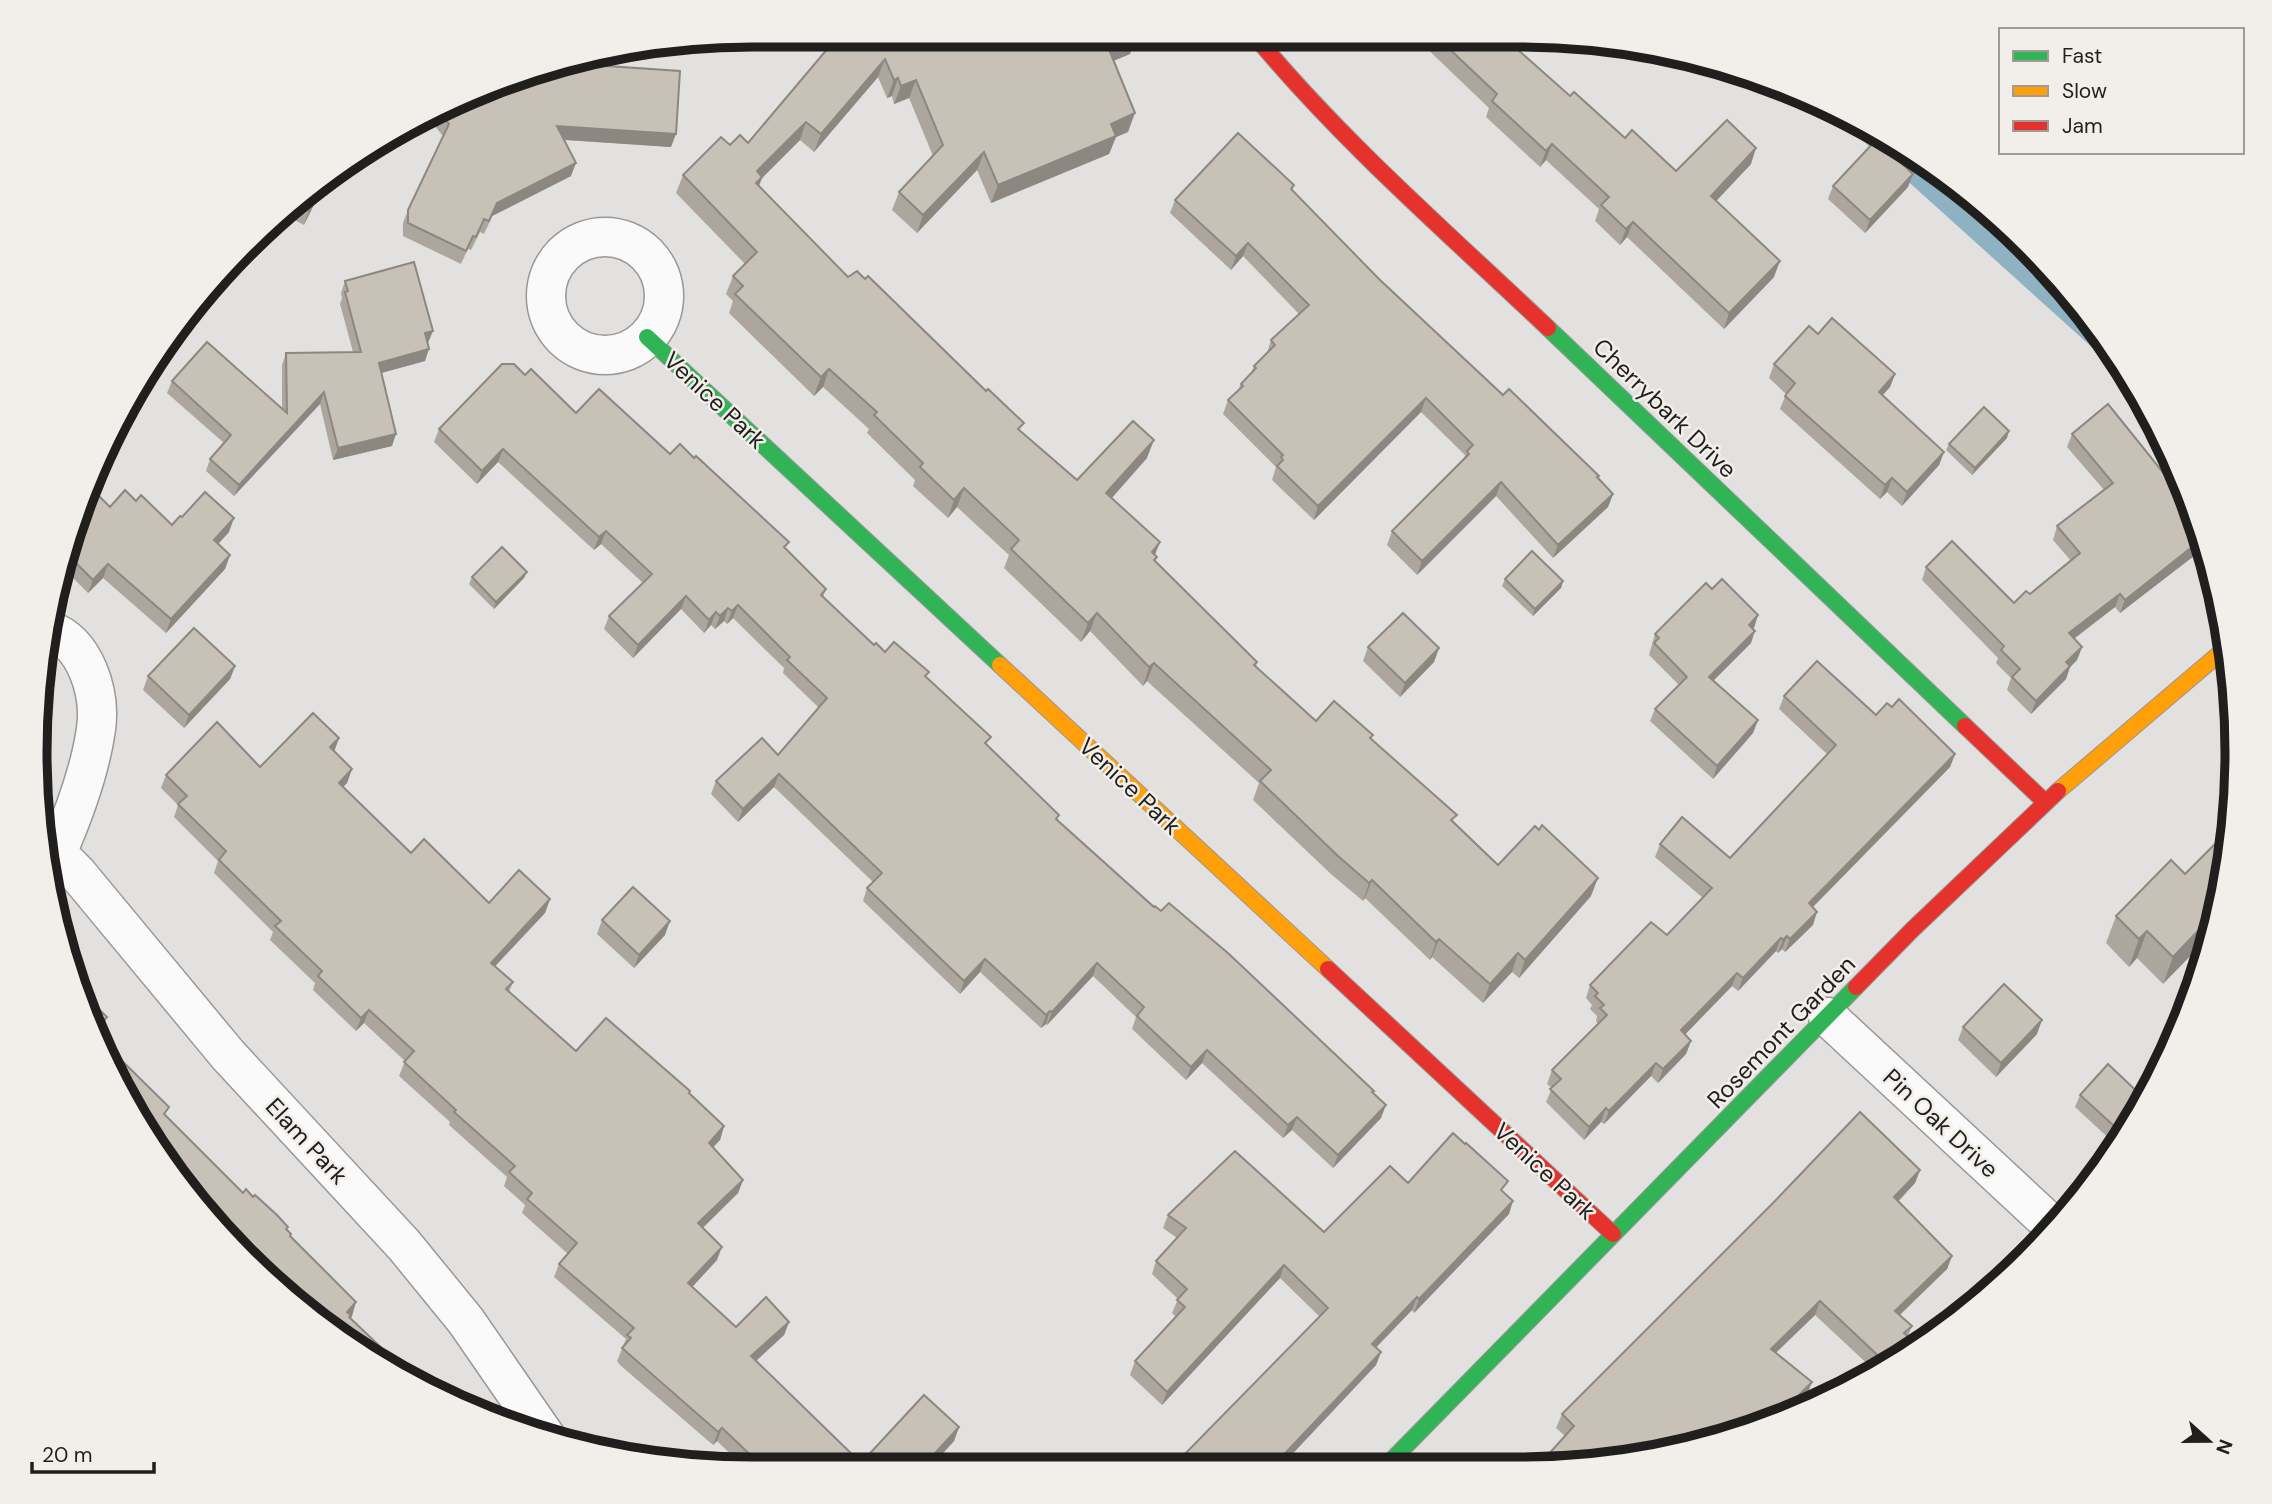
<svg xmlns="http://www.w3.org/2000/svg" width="2272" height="1504" font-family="'DM Sans',sans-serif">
<rect width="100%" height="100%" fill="#e3e1df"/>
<polygon fill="#8eb2c2" points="1820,102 1837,109 1993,213 2089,316 2120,365 2115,368"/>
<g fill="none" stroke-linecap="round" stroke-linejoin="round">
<defs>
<g id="street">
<circle cx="605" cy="296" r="59"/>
<path d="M 49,630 C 86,643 101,693 96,729 C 90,772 74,814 57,853"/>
<polyline points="43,839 77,873 228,1055 404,1245 466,1321 546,1437"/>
<polyline points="1828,1017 2055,1228"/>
</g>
<g id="fast">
<polyline points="1548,328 1965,726"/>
<polyline points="647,337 1000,665"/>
<polyline points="1385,1467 1856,987"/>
</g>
<g id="slow">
<polyline points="1000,665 1328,969"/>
<polyline points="2058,791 2226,648"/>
</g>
<g id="jam">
<path d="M 1259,41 C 1346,145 1450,235 1548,328"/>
<polyline points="1965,726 2045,802"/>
<polyline points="1328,969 1613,1234"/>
<polyline points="1856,987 1913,929 2058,791"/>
</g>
</defs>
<use href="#street" stroke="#999896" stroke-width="41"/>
<use href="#fast" stroke="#999896" stroke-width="18"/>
<use href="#slow" stroke="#999896" stroke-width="18"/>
<use href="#jam" stroke="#999896" stroke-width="18"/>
<use href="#street" stroke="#fbfafa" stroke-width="38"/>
<use href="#fast" stroke="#30b455" stroke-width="16"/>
<use href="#slow" stroke="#ff9f0a" stroke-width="16"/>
<use href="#jam" stroke="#e5322d" stroke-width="16"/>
</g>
<g fill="#aca69e">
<polygon points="834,41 1134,41 1130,54 1113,61 1128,132 1116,137 1109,154 991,203 977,170 917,233 892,210 899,192 933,156 909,98 894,104 892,96 887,98 878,77 814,152 800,140 762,178 759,186 848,277 1020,432 1077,480 1147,458 1112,498 1157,557 1155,561 1257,662 1256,667 1316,721 1373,735 1371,739 1498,865 1591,896 1519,978 1512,972 1483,1003 1432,957 1430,960 1365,898 1363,901 1331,874 1253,800 1259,783 1147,681 1143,686 1090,631 1081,642 1004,568 1009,555 957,507 948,518 913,486 915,480 867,433 869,429 823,387 814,396 729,313 733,301 726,294 733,276 745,264 676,193 683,175 730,145 748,143"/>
<polygon points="1419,41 1508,41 1570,96 1625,138 1676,171 1751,164 1716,200 1774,277 1724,329 1627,237 1620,245 1595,221 1599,209 1546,160 1540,167 1486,117 1489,108"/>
<polygon points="591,57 593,65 671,147 564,140 571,176 492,216 484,234 480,232 471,250 468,249 461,264 403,236 403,223 408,210 443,136 429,119 474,97 481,105 549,70 548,67"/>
<polygon points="327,178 304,225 283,214"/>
<polygon points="1294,185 1292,190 1379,279 1503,395 1598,478 1613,494 1608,507 1553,558 1496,496 1417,575 1387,545 1392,531 1464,459 1465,455 1421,412 1314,520 1272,480 1276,467 1223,414 1228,400 1238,390 1241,384 1251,374 1254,366 1267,353 1271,340 1299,314 1243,256 1231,270 1170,213 1175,200"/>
<polygon points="1833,186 1908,187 1865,233 1828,199"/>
<polygon points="345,281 428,343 427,343 425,361 381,373 392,446 333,460 320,404 234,496 206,471 210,459 224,443 167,393 172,381 282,409 282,365 286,353 353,352 340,304 342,298 341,293"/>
<polygon points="1818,334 1895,374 1890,387 1882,395 1944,452 1939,465 1902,506 1887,492 1880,499 1780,409 1786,394 1769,378 1774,364"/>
<polygon points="525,375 576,413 670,454 786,550 826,589 823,597 874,645 927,677 988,746 1059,815 1057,820 1154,907 1161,911 1374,1091 1373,1092 1381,1118 1333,1168 1292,1130 1283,1138 1202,1063 1186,1080 1132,1029 1136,1017 1093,976 1047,1025 1046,1024 1041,1028 980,972 960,994 863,901 867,888 873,882 774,787 738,822 711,794 716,781 778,755 819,708 783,673 784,668 733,618 727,624 724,621 715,629 711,625 704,633 681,609 633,658 604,629 609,616 643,583 601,544 594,550 498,462 477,484 434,442 439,429"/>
<polygon points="2072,434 2165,475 2175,477 2178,475 2205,546 2120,613 2115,607 2074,639 2082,647 2077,660 2070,667 2066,679 2031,714 2007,690 2011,678 1996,663 1998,658 1922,580 1926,567 2014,603 2030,594 2071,561 2053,540 2057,526 2104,490 2067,447"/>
<polygon points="2007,438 1972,475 1946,450 1949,444"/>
<polygon points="136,501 172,525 182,517 229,532 218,544 230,555 225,569 166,633 103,578 88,593 67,572 57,581 59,567 80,507 93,502 110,507"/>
<polygon points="472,577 524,578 494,609 469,584"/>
<polygon points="1505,579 1563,581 1561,588 1533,616 1502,586"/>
<polygon points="1712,589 1758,615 1753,629 1751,643 1714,680 1758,720 1753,733 1713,779 1650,721 1655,709 1679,685 1649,655 1655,634"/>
<polygon points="1368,647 1439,648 1434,662 1400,697 1363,661"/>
<polygon points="235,666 230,679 184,728 143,690 148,676"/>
<polygon points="1784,696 1876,715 1955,754 1950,767 1813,907 1813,925 1785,952 1782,949 1778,953 1776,951 1738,991 1732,986 1685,1034 1691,1041 1686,1054 1658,1083 1651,1076 1604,1124 1601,1122 1584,1140 1546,1102 1552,1088 1547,1084 1552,1070 1598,1024 1596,1021 1597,1016 1590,1009 1592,1005 1586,998 1590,985 1667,935 1703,898 1655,857 1660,844 1730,858 1827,754 1779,709"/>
<polygon points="339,738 334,751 352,769 347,783 343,787 411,853 489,903 550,899 545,913 495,966 513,982 509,992 576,1051 689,1093 724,1126 720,1140 712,1147 743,1180 738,1193 703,1228 717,1260 692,1287 736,1327 789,1322 784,1335 756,1361 861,1463 959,1427 954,1441 933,1464 740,1463 717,1441 713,1445 620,1365 617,1361 626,1339 554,1277 559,1264 568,1254 522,1213 525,1205 504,1186 507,1177 449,1125 450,1122 399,1076 405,1061 364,1023 356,1031 313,990 315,983 270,940 273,932 214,873 218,861 174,817 178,805 161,788 166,775 260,767"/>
<polygon points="2231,828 2163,984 2137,958 2129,967 2106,943 2116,916 2185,874"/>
<polygon points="602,920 665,935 634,968 597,934"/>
<polygon points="1963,1027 2037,1034 1996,1077 1958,1040"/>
<polygon points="2080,1095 2141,1111 2116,1145 2075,1107"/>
<polygon points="1920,1170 1915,1183 1899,1201 1952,1256 1947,1269 1900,1315 1912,1326 1908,1336 1918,1345 1875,1371 1815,1315 1776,1353 1807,1395 1790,1413 1705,1445 1566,1467 1565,1436 1556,1428 1562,1414"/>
<polygon points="1408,1183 1504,1192 1509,1214 1414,1313 1412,1310 1376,1347 1381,1352 1376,1365 1281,1466 1320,1317 1280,1278 1162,1405 1130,1375 1135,1361 1176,1317 1172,1313 1178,1299 1152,1274 1156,1261 1177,1238 1163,1228 1168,1215 1324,1232"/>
</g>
<g fill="#8c8781">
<polygon points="1123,41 1134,41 1130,54 1101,66 1108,47"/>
<polygon points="885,59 878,77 814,152 821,134"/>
<polygon points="898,78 892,96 887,98 894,80"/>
<polygon points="916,80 909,98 894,104 901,86"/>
<polygon points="1135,113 1128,132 1116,137 1109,154 991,203 998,185 1111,124"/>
<polygon points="806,122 800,140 762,178 755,195 757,171"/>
<polygon points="557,126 676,134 671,147 553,139"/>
<polygon points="1552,144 1546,160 1540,167 1546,151"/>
<polygon points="1756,148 1751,164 1706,212 1711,196"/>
<polygon points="984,152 977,170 917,233 923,215"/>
<polygon points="576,163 571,176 492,216 484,234 497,203"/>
<polygon points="1913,174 1908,187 1865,233 1870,220"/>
<polygon points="327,178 304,225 309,211 325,179"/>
<polygon points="1633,222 1627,237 1620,245 1626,229"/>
<polygon points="1248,243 1243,256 1231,270 1236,256"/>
<polygon points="1780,261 1774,277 1724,329 1729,313"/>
<polygon points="433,331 428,343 420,345 425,333"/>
<polygon points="429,349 425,361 374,375 379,363"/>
<polygon points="829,369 823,387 814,396 821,377"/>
<polygon points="1895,374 1890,387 1874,405 1879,392"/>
<polygon points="324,392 320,404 234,496 239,485"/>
<polygon points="1426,398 1421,412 1314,520 1318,506"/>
<polygon points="2009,431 2007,438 1972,475 1975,468"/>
<polygon points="396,434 392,446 333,460 338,448"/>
<polygon points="1154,440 1147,458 1100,511 1106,493"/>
<polygon points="503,449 498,462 477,484 482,471"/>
<polygon points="1944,452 1939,465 1902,506 1907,492"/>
<polygon points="1892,478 1887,492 1880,499 1885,485"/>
<polygon points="1501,482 1496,496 1417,575 1422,561"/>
<polygon points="964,488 957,507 948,518 954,500"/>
<polygon points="1613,494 1608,507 1553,558 1558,545"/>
<polygon points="234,518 229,532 209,554 214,540"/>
<polygon points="606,531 601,544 594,550 599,537"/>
<polygon points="2202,539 2205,546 2198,553 2120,613 2125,600"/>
<polygon points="1160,542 1153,560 1152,552"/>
<polygon points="230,555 225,569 166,633 171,619"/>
<polygon points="72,559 67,572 57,582 62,568"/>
<polygon points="108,564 103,578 88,593 93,580"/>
<polygon points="527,572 524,578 494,609 496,602"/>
<polygon points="1563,581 1561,588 1533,616 1535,609"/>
<polygon points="2120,594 2115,607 2064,646 2069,633"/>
<polygon points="686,596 681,609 633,658 638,645"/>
<polygon points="738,605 733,618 727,624 732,611"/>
<polygon points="728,608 724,621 715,629 720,616"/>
<polygon points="716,612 711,625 704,633 709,620"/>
<polygon points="1097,613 1090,631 1081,642 1088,623"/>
<polygon points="1758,615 1754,628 1745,637 1749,625"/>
<polygon points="1755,631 1751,643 1705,689 1709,677"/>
<polygon points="2082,647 2077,660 2070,667 2066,679 2031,714 2036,701 2066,662"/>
<polygon points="1439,648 1434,662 1400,697 1405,683"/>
<polygon points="1154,663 1147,681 1143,686 1149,667"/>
<polygon points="235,666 230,679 184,728 189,715"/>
<polygon points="1758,720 1753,733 1713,779 1717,766"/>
<polygon points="339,738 334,752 330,747"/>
<polygon points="1955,754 1950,767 1804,916 1809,903"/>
<polygon points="352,769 347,783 334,796 339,783"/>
<polygon points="779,774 774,787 738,822 743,809"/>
<polygon points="1598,878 1591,896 1519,978 1525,960"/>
<polygon points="1372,880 1365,898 1363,901 1369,883"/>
<polygon points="550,899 545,913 486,976 491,963"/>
<polygon points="1817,912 1813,925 1785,952 1790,939"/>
<polygon points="2215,913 2210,936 2163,984 2173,957"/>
<polygon points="670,921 665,935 634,968 639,955"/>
<polygon points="2147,931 2137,958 2129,967 2139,939"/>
<polygon points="1787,936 1782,949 1778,953 1783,940"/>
<polygon points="1781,938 1776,951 1738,991 1743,978"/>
<polygon points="1439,939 1432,957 1430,960 1436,942"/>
<polygon points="1518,953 1512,972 1483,1003 1490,984"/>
<polygon points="985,959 980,972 960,994 964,981"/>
<polygon points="1097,963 1093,976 1047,1025 1052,1012"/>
<polygon points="1737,973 1732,986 1676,1044 1681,1030"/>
<polygon points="369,1010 364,1023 356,1031 361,1018"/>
<polygon points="1050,1011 1046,1024 1041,1028 1046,1015"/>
<polygon points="107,1017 102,1030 99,1033 97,1028"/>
<polygon points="2042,1020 2037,1034 1996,1077 2001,1063"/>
<polygon points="1691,1041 1686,1054 1658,1083 1663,1069"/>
<polygon points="1207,1050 1202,1063 1186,1080 1191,1067"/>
<polygon points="1656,1063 1651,1076 1604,1124 1609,1111"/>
<polygon points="1386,1105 1381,1118 1333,1168 1338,1155"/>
<polygon points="1606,1108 1601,1122 1584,1140 1589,1127"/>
<polygon points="1297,1117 1292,1130 1283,1138 1288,1125"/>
<polygon points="724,1126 720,1140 704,1157 709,1143"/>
<polygon points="1920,1170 1915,1183 1889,1210 1894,1197"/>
<polygon points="743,1180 738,1193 693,1237 698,1223"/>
<polygon points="1513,1201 1509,1214 1414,1313 1419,1299"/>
<polygon points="722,1247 717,1260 683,1297 688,1283"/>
<polygon points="1952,1256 1947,1269 1890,1324 1895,1311"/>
<polygon points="1284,1265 1280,1278 1162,1405 1167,1392"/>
<polygon points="1417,1297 1412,1310 1367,1357 1372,1344"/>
<polygon points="1820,1301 1815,1315 1766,1362 1771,1349"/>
<polygon points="356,1302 352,1316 346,1328 347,1312"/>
<polygon points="789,1322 784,1335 746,1370 751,1356"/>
<polygon points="1381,1352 1376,1365 1281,1466 1273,1466"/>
<polygon points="1812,1382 1807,1395 1790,1413 1776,1418"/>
<polygon points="959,1427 954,1441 933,1464 925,1464"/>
<polygon points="722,1428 717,1441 713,1445 718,1432"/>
</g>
<g fill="#c8c1b8" stroke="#8c8781" stroke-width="2">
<polygon points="834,41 1123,41 1108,47 1135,113 1111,124 1116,136 998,185 984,152 923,215 899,192 943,145 916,80 901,86 898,78 894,80 885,59 821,134 806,122 757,171 762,177 756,183 848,277 857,271 865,279 868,276 986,391 988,389 1024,423 1018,429 1077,480 1133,421 1154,440 1106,493 1160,542 1152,552 1157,557 1154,560 1257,662 1254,665 1316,721 1334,701 1373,735 1370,738 1457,815 1451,820 1498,865 1535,826 1539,830 1542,825 1598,878 1525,960 1518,953 1490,984 1439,939 1436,942 1372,880 1369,883 1338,856 1260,781 1271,770 1154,663 1149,667 1097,613 1088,623 1011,549 1019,540 964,488 954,500 920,467 923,463 874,415 877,412 829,369 821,377 735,294 743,286 733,276 757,252 683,175 721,137 730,145 740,135 748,143"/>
<polygon points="1441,41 1508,41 1570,96 1574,92 1625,138 1632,130 1676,171 1727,120 1756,148 1711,196 1780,261 1729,313 1633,222 1626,229 1601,205 1609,197 1552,144 1546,151 1492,101 1497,94"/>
<polygon points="591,57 593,65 680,71 676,134 557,126 576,163 497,203 489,221 484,219 476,237 473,236 466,251 408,223 408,210 449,124 440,113 474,97 481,105 556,67 555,65"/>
<polygon points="1238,133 1294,185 1291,189 1379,279 1503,395 1509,389 1599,476 1597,477 1613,494 1558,545 1501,482 1422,561 1392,531 1469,454 1467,451 1473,445 1426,398 1318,506 1277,466 1283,460 1281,457 1283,455 1228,400 1243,386 1241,384 1256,368 1254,366 1275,345 1271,340 1309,305 1248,243 1236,256 1175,200"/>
<polygon points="1876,140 1913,174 1870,220 1833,186"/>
<polygon points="325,179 309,211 295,204"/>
<polygon points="414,262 433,331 425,333 429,349 379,363 396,434 338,448 324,392 239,485 210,459 231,435 172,381 207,342 287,413 286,353 361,352 345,292 348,291 345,281"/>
<polygon points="1832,318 1895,374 1879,392 1944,452 1907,492 1892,478 1885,485 1785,396 1795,383 1774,364 1809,326 1818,334"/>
<polygon points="502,364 514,364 525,375 531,369 576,413 599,389 670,454 680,444 694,458 696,456 789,542 784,547 826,589 821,595 874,645 876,643 885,652 894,642 929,672 925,676 991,737 985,743 1059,815 1056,819 1154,907 1155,906 1161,911 1169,903 1229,954 1374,1091 1372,1092 1386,1105 1338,1155 1297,1117 1288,1125 1207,1050 1191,1067 1137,1016 1144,1007 1097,963 1052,1012 1050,1011 1046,1015 985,959 964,981 867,888 882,873 779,774 743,809 716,781 762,738 778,755 827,698 787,660 790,657 738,605 732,611 728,608 720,616 716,612 709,620 686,596 638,645 609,616 652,574 606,531 599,537 503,449 482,471 439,429"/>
<polygon points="2108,404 2165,475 2171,471 2175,477 2178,475 2202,539 2125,600 2120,594 2069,633 2082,647 2066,662 2070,666 2036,701 2012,677 2020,669 2001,650 2004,646 1926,567 1952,541 2014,603 2026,591 2030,594 2080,553 2057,526 2113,483 2072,434"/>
<polygon points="1984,407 2009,431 1975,468 1949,444"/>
<polygon points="125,490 136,501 141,495 172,525 180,516 182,517 205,492 234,518 214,540 230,555 171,619 108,564 93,580 72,559 62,568 60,566 80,507 88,498 93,502 99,496 110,507"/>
<polygon points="502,547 527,572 496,602 472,577"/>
<polygon points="1532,551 1563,581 1535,609 1505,579"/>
<polygon points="1722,579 1758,615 1749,625 1755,631 1709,677 1758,720 1717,766 1655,709 1687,677 1654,643 1659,638 1655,634 1706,583 1712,589"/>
<polygon points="1403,613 1439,648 1405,683 1368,647"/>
<polygon points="194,628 235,666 189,715 148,676"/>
<polygon points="1817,661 1876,715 1887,703 1892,707 1899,699 1955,754 1809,903 1817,912 1790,939 1787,936 1783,940 1781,938 1743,978 1737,973 1692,1019 1681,1030 1691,1041 1663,1069 1656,1063 1609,1111 1606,1108 1589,1127 1550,1089 1561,1079 1552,1070 1607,1015 1600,1008 1604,1005 1595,996 1598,993 1590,985 1651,922 1667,935 1712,888 1660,844 1682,817 1730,858 1836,745 1784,696"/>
<polygon points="313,713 339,738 330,747 352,769 339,783 411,853 424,839 489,903 519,870 550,899 491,963 513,982 506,989 576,1051 606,1018 690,1091 689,1093 724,1126 709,1143 743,1180 698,1223 722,1247 688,1283 736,1327 766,1297 789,1322 751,1356 861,1463 924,1395 959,1427 925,1464 759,1463 722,1428 718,1432 622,1348 631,1338 627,1335 634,1328 559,1264 577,1243 527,1199 532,1193 509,1172 515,1166 454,1112 456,1110 404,1062 414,1051 369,1010 361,1018 318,976 322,971 275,926 281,921 219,860 226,851 178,804 187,796 166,775 217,722 260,767"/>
<polygon points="2231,828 2231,846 2215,913 2173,957 2147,931 2139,939 2116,916 2171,860 2185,874"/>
<polygon points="633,887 670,921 639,955 602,920"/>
<polygon points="2004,984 2042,1020 2001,1063 1963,1027"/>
<polygon points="83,994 107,1017 97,1028"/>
<polygon points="102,1041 169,1107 164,1114 243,1193 246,1189 253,1197 255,1195 277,1215 288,1227 286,1229 291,1234 290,1236 356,1302 347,1312 351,1315 349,1317 406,1371 403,1374 279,1291 213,1224 131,1111"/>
<polygon points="2108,1064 2146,1100 2141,1111 2124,1135 2080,1095"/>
<polygon points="1860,1112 1920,1170 1894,1197 1952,1256 1895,1311 1912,1326 1904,1333 1918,1345 1887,1364 1820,1301 1771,1349 1812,1382 1776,1418 1705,1445 1649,1454 1647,1452 1644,1455 1566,1467 1537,1467 1574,1426 1562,1414 1771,1205"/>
<polygon points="1453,1133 1465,1144 1466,1143 1508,1181 1501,1190 1513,1201 1419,1299 1417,1297 1372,1344 1381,1352 1273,1466 1174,1465 1328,1308 1284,1265 1167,1392 1135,1361 1185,1307 1177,1300 1187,1289 1156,1261 1186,1228 1168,1215 1235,1151 1324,1232 1390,1166 1408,1183"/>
</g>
<g text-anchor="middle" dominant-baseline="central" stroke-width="5" stroke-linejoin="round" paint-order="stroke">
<g font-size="24" fill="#201f1d" stroke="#f2efeb">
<text transform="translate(715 400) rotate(43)">Venice Park</text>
<text transform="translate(1665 408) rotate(44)">Cherrybark Drive</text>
<text transform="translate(1130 786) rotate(43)">Venice Park</text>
<text transform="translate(1781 1032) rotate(-46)">Rosemont Garden</text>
<text transform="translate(1941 1123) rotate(43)">Pin Oak Drive</text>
<text transform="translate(307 1141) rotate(47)">Elam Park</text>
<text transform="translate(1545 1171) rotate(43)">Venice Park</text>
</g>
</g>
<path d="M0 0H2272V1504H0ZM752 47H1520A705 705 0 0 1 2225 752V752A705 705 0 0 1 1520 1457H752A705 705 0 0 1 47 752V752A705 705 0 0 1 752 47Z" fill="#f2efeb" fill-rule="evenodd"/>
<path fill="none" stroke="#201f1d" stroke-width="9" d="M752 47H1520A705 705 0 0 1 2225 752V752A705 705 0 0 1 1520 1457H752A705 705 0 0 1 47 752V752A705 705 0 0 1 752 47Z"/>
<rect x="1999" y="28" width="245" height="126" fill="#f2efeb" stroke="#9e9c99" stroke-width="2"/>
<rect x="2013" y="51" width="35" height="10" fill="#30b455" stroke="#9e9c99" stroke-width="2"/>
<text x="2062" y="63" font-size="21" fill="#201f1d">Fast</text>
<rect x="2013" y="86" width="35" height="10" fill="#ff9f0a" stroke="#9e9c99" stroke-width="2"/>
<text x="2062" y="98" font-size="21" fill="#201f1d">Slow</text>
<rect x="2013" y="121" width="35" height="10" fill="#e5322d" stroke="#9e9c99" stroke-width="2"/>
<text x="2062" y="133" font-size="21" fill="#201f1d">Jam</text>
<g transform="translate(2209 1441) rotate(111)" stroke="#f2efeb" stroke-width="5" paint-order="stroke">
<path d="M0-5L12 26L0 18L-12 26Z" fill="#201f1d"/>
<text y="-10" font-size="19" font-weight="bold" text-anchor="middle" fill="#201f1d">N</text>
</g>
<path d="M32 1462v10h122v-10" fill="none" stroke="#201f1d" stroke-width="3.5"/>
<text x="42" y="1462" font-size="21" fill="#201f1d" stroke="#f2efeb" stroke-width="5" paint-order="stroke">20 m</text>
</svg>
